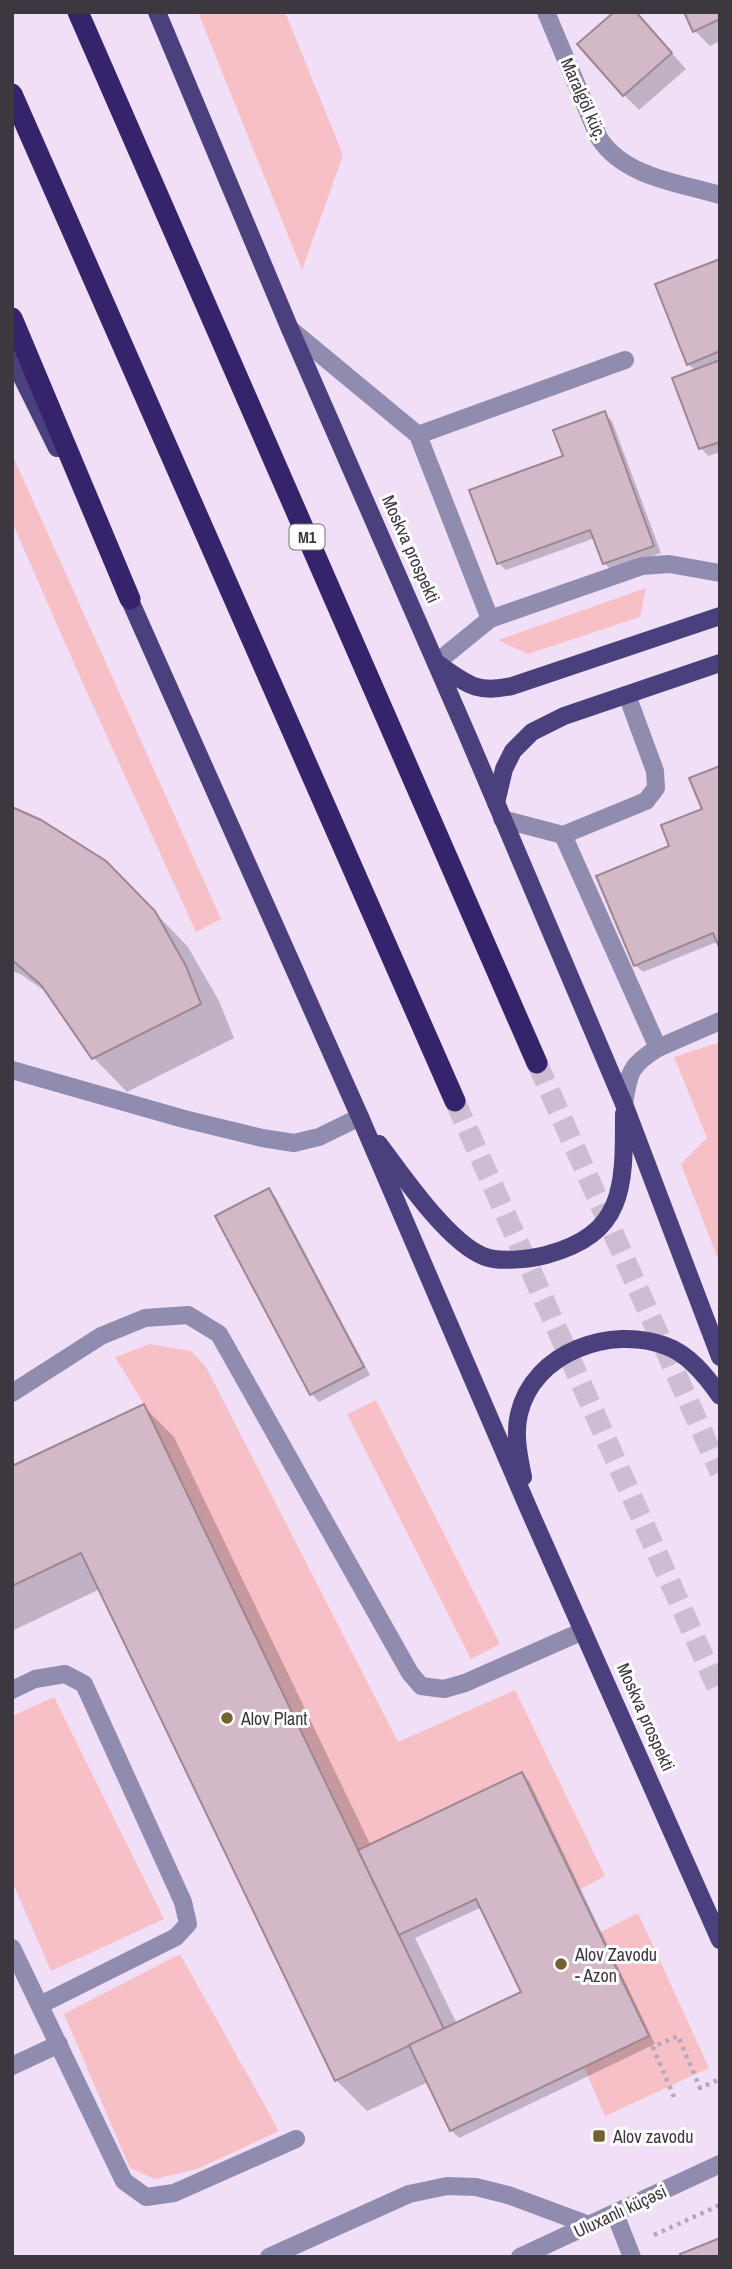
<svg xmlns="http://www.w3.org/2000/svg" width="732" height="2269" font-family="'Archivo Narrow',sans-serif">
<rect width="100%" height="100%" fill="#f0dff6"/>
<g fill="#f7c0c6">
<polygon points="198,12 285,12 343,155 302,270"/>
<polygon points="12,454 221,919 196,932 80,677 12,522"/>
<polygon points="646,588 640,617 528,654 498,640"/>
<polygon points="720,1042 720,1264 681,1164 707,1138 674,1057"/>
<polygon points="150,1344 191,1351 206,1367 398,1742 515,1690 605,1876 579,1890 522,1772 358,1850 144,1404 115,1357"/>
<polygon points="376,1400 500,1644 471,1659 347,1414"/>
<polygon points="54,1697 164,1919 51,1971 12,1881 12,1716"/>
<polygon points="638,1913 709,2068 605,2116 584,2067 649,2036 599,1933"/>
<polygon points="180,1954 279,2131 197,2169 155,2179 130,2168 64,2014"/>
</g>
<g fill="#0003" fill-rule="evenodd">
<polygon points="720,12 720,41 710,46 695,31"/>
<polygon points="641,19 686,69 639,110 624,95"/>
<polygon points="720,261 720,452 708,456 701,448 696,371 688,364"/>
<polygon points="604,413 612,421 661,553 612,571 604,563 595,538 506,570 498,563 565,457"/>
<polygon points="12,809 140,897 188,947 219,1001 234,1038 127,1092 94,1058 49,994 22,975 12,971"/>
<polygon points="704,809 719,941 643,972 635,965 672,847"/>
<polygon points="269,1190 276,1198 370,1375 319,1402 312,1394 217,1217"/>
<path d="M 143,1406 L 174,1437 L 371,1846 L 522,1774 L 529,1781 L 655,2044 L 459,2138 L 451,2130 L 428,2082 L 367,2111 L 336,2080 L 100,1589 L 12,1631 L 12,1468 ZM 482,1907 L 523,1993 L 457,2024 L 415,1938 Z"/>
</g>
<g fill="#d3b9c7" stroke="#9e8693" stroke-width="2">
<polygon points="614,12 636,12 672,53 623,96 577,44"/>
<polygon points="684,12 720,12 720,19 693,32"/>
<polygon points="720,259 720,351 687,365 655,284"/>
<polygon points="720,360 720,442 699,449 672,378"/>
<polygon points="605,411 654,546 603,564 590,530 497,564 469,490 563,456 553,430"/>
<polygon points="720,766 720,949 713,933 634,966 596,876 669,846 661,825 702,809 689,778"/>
<polygon points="12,807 41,820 106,861 155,911 186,966 201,1004 92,1059 41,985 12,960"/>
<polygon points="269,1188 364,1367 310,1395 215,1216"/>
<polygon points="144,1404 444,2029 335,2081 81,1553 12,1586 12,1466"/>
<polygon points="522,1772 649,2036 450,2131 409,2045 521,1992 476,1899 399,1935 358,1850"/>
<polygon points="720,2238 720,2257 681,2257 680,2254"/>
</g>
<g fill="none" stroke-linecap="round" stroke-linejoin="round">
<g stroke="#ccbdd2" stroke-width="21" stroke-dasharray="21 10" stroke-linecap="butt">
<polyline points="537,1063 720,1472"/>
<polyline points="455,1101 720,1694"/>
</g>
<g stroke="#b4a6b8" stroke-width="4.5" stroke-dasharray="3.5 5" stroke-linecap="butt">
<polyline points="674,2097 653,2047 678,2036 700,2088 720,2079"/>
<polyline points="654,2235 720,2205"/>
</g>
<g stroke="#8f8cb0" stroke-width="18">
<path d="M 546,12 L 599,138 C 624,177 679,183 720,195"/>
<polyline points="290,329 418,435 490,619 642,566 669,564 720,573"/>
<polyline points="418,435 625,360"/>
<polyline points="436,663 490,619"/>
<path d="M 502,819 L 563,835 L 658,1048 C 630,1065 629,1072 624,1104"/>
<polyline points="563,835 646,801 656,788 655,771 627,695"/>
<polyline points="658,1048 720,1021"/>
<polyline points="12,1070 184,1119 262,1138 294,1143 319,1137 360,1117"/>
<polyline points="12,1393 101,1336 145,1318 188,1315 219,1334 410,1673 421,1686 444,1689 465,1683 583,1631"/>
<polyline points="12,1690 35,1679 65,1674 84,1684 183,1902 188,1924 176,1937 40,2005"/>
<polyline points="12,1948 124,2181 146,2197 174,2193 296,2139"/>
<polyline points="12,2066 59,2044"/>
<polyline points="615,2214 632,2257"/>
<polyline points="269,2257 409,2194 447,2186 476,2187 508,2195 589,2225"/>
<polyline points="520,2257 720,2164"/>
</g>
<g stroke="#4b407e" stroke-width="18">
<polyline points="157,12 290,329 466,732 624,1104 720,1357"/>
<polyline points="12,357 57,448"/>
<polyline points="124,587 360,1117 530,1512 720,1940"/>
<path d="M 438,664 C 467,684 476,694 512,686 L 720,616"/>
<polyline points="496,803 504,769 513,751 532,732 564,716 720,663"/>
<path d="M 379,1144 C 402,1175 448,1242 483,1256 C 498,1263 531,1259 546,1255 C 626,1234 624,1185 624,1114"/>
<path d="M 523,1477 C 519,1457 514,1435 519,1414 C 533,1352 611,1325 666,1346 C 689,1354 707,1377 720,1396"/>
</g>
<g stroke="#35246b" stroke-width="21">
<polyline points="78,12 537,1063"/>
<polyline points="12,94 455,1101"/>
<polyline points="12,318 130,599"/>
</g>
</g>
<g fill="#71622f" stroke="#fff" stroke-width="2.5">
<circle cx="227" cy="1718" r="7"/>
<circle cx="561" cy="1964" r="7"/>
<rect x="592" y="2129" width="14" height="14" rx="3.5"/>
</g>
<g text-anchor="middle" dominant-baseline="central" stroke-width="6" stroke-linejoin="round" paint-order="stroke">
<rect fill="#fff" stroke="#777379" stroke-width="2" x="289.5" y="524.5" width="35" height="25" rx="5"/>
<g font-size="16" font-weight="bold" fill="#3d3740">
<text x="307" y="537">M1</text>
</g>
<g font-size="18" fill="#3d3740" stroke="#fff">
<text transform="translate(584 99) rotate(66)">Maralgöl küç.</text>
<text transform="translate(411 549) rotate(66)">Moskva prospekti</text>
<text transform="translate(646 1717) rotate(66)">Moskva prospekti</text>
<text transform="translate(620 2211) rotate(-25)">Uluxanlı küçəsi</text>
</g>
<g font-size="18" fill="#3d3740" stroke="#fff" text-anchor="start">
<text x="241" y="1718">Alov Plant</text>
<text x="575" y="1954">Alov Zavodu<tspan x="575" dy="21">- Azon</tspan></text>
<text x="613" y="2136">Alov zavodu</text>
</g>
</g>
<rect width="732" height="2269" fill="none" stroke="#3d3740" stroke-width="28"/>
</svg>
